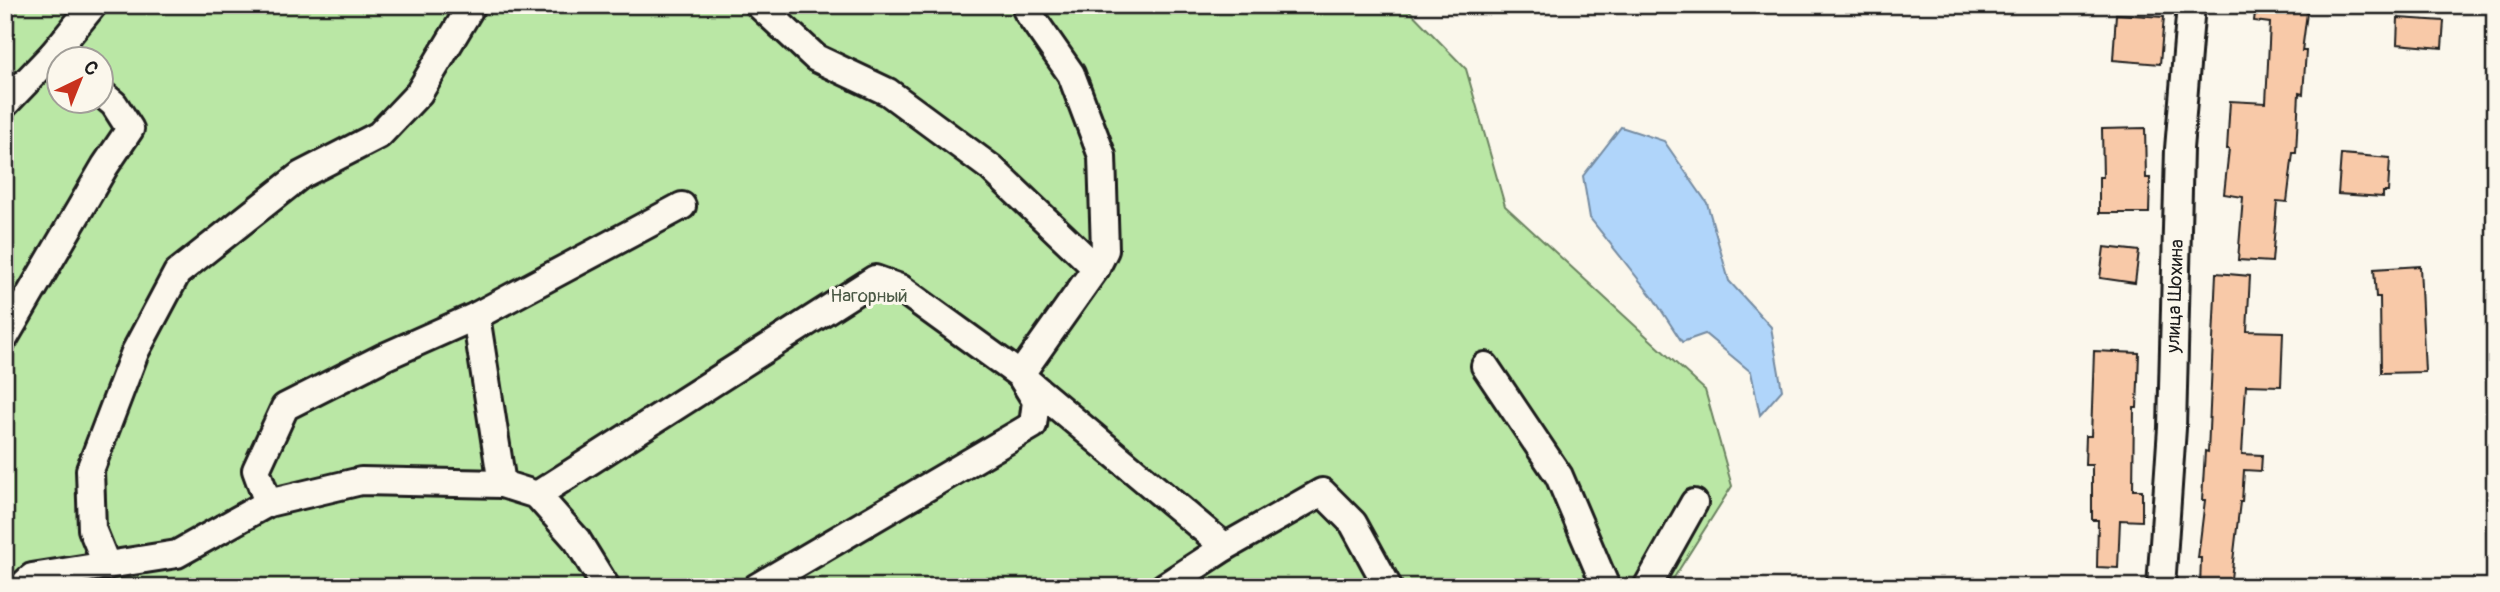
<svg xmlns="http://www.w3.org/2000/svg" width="2500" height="592" font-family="Pangolin,sans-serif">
<rect width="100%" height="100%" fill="#fbf7ec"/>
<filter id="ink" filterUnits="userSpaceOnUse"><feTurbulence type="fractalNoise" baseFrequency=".0143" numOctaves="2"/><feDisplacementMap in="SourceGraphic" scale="14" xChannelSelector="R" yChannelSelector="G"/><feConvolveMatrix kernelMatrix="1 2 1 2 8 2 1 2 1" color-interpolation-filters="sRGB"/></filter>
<g filter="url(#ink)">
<path fill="#bae7a5" stroke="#6b8260" stroke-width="2" fill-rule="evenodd" d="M 5,5 L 1404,5 L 1466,69 L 1505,206 L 1705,390 L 1732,486 L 1668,587 L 5,587 ZM 60,60 L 102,60 L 102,102 L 60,102 Z"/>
<polygon fill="#b0d5fa" stroke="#758ba1" stroke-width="2" points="1621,127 1664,141 1707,203 1729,281 1771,327 1782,390 1760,415 1751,372 1705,334 1682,342 1654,299 1590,218 1583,176"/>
<g fill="#f8c9a8" stroke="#1c1c1c" stroke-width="2">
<polygon points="2256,5 2308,5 2302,51 2306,51 2303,94 2299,93 2296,153 2293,153 2287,202 2277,201 2272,262 2238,260 2243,197 2224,194 2229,149 2227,149 2230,101 2266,103 2270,23 2254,21"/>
<polygon points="2116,14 2164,17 2160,64 2113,60"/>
<polygon points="2398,18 2444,21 2442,48 2397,44"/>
<polygon points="2145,128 2146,178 2150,178 2149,213 2099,213 2099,177 2103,177 2102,129"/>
<polygon points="2341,154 2390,158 2388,192 2383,192 2383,197 2338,194"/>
<polygon points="2104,247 2139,251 2135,283 2100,278"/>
<polygon points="2420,266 2425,372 2381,373 2380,297 2376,297 2374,269"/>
<polygon points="2216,273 2250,276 2247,331 2283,332 2281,386 2246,385 2242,454 2262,455 2261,471 2244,470 2242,502 2240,502 2230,587 2200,587 2201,558 2198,558 2205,500 2202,500 2205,451 2208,452"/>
<polygon points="2094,351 2139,353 2137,408 2134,408 2133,490 2142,490 2142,521 2120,520 2118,568 2097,567 2098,520 2092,520 2092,465 2085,465 2086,436 2091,436"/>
</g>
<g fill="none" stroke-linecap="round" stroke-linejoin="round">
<defs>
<g id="minor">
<polyline points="759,5 816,58 888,92 991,168 1096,268"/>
<polyline points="60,60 53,54 93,5"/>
<polyline points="5,104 53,54"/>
<polyline points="5,337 105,166 130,129 114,104 102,94"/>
<polyline points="1485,366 1559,476 1606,587"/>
<polyline points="502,484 476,316 682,206"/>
<polyline points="537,495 875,279 900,288 1020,375 1225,547"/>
<polyline points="268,503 256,470 285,407 384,357 476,316"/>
<polyline points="107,566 92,529 90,470 135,352 177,273 301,175 379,135 419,93 472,5"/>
<polyline points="21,587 32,577 177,554 268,503 361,481 502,484 537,495 577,540 606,587"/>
<polyline points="757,587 1033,425 1036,401 1020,375 1096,268 1105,250 1102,156 1071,74 1027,11 1027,5"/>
<polyline points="1164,587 1225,547 1322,492 1353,523 1388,587"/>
<polyline points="1647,587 1694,503"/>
<polyline points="2161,587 2172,428 2179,149 2191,5"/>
</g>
</defs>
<use href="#minor" stroke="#1c1c1c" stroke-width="32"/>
<use href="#minor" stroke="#fbf7ec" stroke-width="26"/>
</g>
</g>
<g text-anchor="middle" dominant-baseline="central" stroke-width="6" stroke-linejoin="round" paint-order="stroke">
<g font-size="19" fill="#4b5945" stroke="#fbf7ec">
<text x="869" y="296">Нагорный</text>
</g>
<g font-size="19" fill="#1c1c1c" stroke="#fbf7ec">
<text transform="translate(2175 296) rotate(-88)">улица Шохина</text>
</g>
</g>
<rect width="2500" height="592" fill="none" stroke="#fbf7ec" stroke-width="28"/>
<rect x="14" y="14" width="2472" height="564" fill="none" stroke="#1c1c1c" stroke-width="2.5" filter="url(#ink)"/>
<g transform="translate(80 80) rotate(43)"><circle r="33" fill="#fbf7ec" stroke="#a29f99" stroke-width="2"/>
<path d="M0-5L12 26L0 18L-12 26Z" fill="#c8321e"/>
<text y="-10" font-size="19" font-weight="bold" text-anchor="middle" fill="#1c1c1c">С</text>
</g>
</svg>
